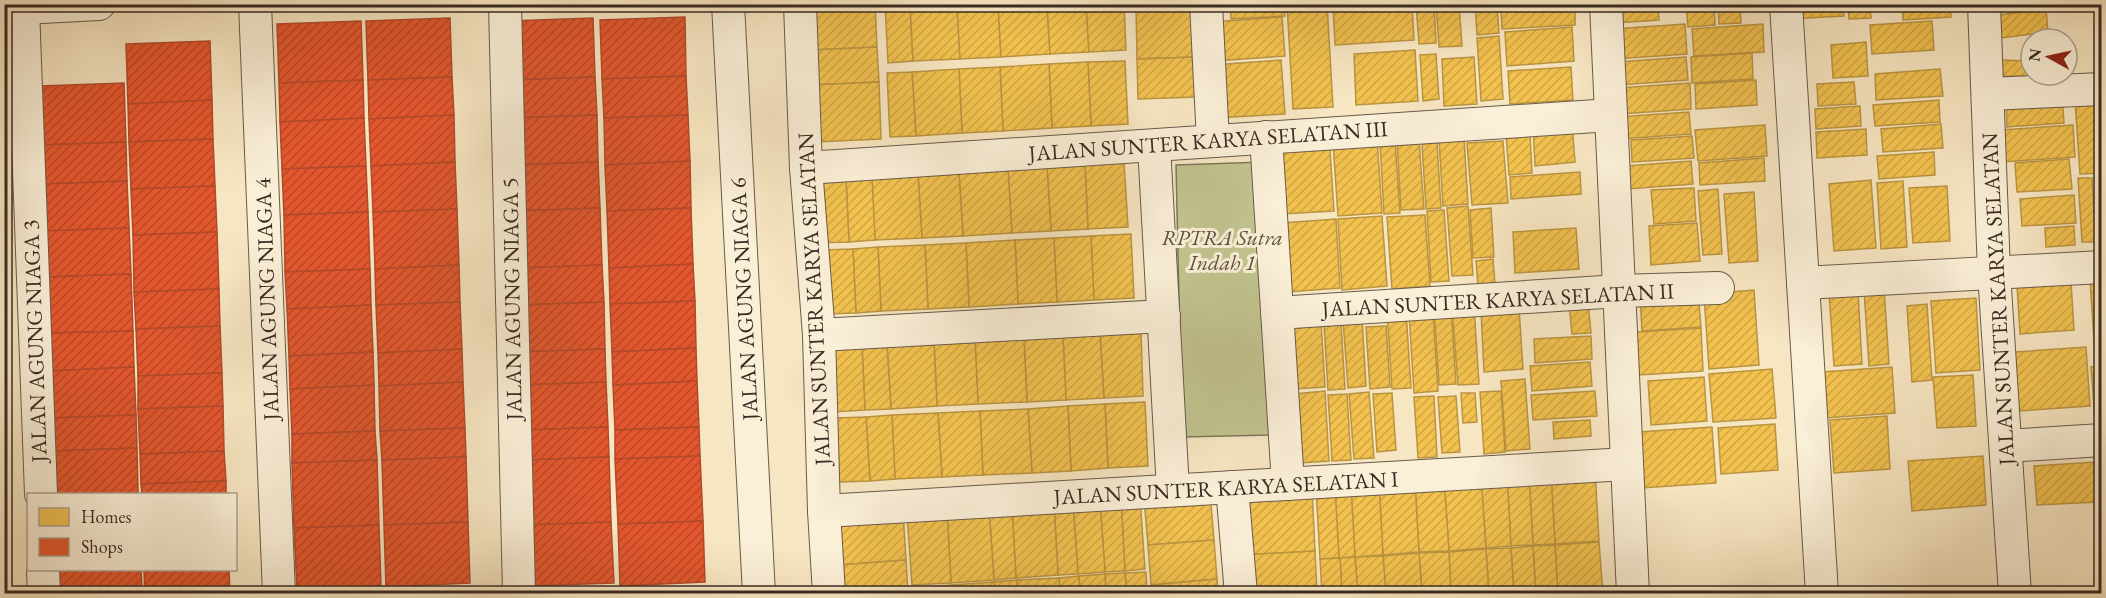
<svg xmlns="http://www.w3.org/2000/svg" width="2106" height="598" font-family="'EB Garamond',serif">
<defs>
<pattern id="homes-hatch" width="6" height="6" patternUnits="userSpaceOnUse" patternTransform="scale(1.5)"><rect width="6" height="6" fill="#f2c14e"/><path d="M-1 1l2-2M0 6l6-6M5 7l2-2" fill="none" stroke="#d0a644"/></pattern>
<pattern id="shops-hatch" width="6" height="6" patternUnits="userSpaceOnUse" patternTransform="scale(1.5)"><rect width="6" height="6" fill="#e4572e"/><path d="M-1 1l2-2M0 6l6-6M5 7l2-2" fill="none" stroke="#ba4827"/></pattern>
</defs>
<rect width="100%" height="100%" fill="#f7e6c2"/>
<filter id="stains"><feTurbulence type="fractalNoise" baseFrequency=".00333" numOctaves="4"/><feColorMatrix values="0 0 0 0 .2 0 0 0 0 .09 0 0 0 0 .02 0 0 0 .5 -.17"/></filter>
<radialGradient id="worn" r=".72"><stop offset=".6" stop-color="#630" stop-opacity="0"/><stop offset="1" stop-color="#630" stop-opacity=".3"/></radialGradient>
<polygon fill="#c1c490" stroke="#7d785a" stroke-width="1.5" points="1264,162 1270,435 1182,437 1176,165"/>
<g fill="url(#homes-hatch)" stroke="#ba9441" stroke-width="1.5">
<polygon points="809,4 875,4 877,47 811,50"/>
<polygon points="885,4 910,4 913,61 888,63"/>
<polygon points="910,4 957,4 960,59 913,61"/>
<polygon points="957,4 998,4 1001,57 960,59"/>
<polygon points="998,4 1047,4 1050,54 1001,57"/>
<polygon points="1047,4 1086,4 1089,52 1050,54"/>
<polygon points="1086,4 1124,4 1126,50 1089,52"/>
<polygon points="1136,4 1195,4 1196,57 1137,59"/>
<polygon points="1230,4 1284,4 1285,16 1231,19"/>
<polygon points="1287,4 1327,4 1333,107 1293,109"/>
<polygon points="1333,4 1412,4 1414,40 1335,45"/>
<polygon points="1416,4 1434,4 1436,43 1419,44"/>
<polygon points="1436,4 1459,4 1462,46 1439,47"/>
<polygon points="1475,4 1497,4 1499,33 1477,35"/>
<polygon points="1615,4 1658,4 1659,20 1616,23"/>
<polygon points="1686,4 1714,4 1715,25 1688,27"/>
<polygon points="1718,4 1740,4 1741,23 1719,24"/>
<polygon points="1787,4 1843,4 1844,16 1788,19"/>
<polygon points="1848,4 1870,4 1871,18 1849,19"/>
<polygon points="1902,4 1950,4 1951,17 1903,20"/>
<polygon points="1575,5 1575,25 1502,29 1501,9"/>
<polygon points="2046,9 2048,32 2001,38 1999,15"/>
<polygon points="1282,17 1285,56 1215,61 1212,22"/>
<polygon points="1932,21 1934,50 1872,54 1870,25"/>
<polygon points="1685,24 1687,54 1615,59 1613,29"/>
<polygon points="1763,24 1764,52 1694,56 1692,29"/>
<polygon points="1572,27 1574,61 1507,66 1505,32"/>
<polygon points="1499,36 1503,99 1481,101 1477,38"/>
<polygon points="1866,42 1868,76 1833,78 1831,45"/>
<polygon points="877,47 879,82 812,85 811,50"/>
<polygon points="1415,50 1418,101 1356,105 1354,54"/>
<polygon points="1752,53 1753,79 1692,83 1691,57"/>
<polygon points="1436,54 1439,99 1423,101 1420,55"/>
<polygon points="1196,57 1197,97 1138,99 1137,59"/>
<polygon points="1474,57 1477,104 1444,106 1442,59"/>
<polygon points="1686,57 1688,80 1619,85 1617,62"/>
<polygon points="1281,60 1285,114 1216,118 1212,65"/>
<polygon points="2000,60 2031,61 2031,75 2067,75 2067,61 2069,61 2069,77 2000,76"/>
<polygon points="1125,61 1128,124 1091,126 1088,62"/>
<polygon points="1088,62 1091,126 1052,128 1049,64"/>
<polygon points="1049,64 1052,128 1003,131 1000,67"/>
<polygon points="1000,67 1003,131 962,133 959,69"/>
<polygon points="1571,67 1573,100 1510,104 1508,71"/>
<polygon points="959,69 962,133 916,136 912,72"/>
<polygon points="1940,69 1943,96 1876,100 1875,74"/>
<polygon points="912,72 916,136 890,137 887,73"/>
<polygon points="1756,80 1757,105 1696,109 1695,84"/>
<polygon points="879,82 881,139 815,142 812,85"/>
<polygon points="1854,82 1856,104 1818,106 1817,84"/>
<polygon points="1690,83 1691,109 1620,114 1618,88"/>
<polygon points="2062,95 2064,123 2007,127 2006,98"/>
<polygon points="2102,98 2102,173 2080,174 2075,100"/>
<polygon points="1939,100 1940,122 1875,126 1873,105"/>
<polygon points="1860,106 1861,126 1816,129 1815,109"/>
<polygon points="1689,112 1691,134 1619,139 1617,117"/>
<polygon points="1572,123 1575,162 1535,166 1533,126"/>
<polygon points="1941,124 1943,148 1883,152 1881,129"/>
<polygon points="1765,125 1767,156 1698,161 1695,130"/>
<polygon points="2073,125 2075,157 2002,162 2000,130"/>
<polygon points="1866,129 1867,155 1817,158 1816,132"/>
<polygon points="1530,133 1532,173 1509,175 1506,134"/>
<polygon points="1329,135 1334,211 1281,214 1277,139"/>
<polygon points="1692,136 1694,158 1632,162 1631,140"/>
<polygon points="1464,137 1468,204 1443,206 1439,139"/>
<polygon points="1377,138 1382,213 1338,216 1333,142"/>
<polygon points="1419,140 1424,209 1401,210 1397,142"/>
<polygon points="1503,141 1508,203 1472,205 1467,143"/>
<polygon points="1395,142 1400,213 1384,214 1380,143"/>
<polygon points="1437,143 1441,208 1426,209 1422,144"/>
<polygon points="1934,152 1935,175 1879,179 1877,156"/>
<polygon points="1764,158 1765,181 1700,185 1699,163"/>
<polygon points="2069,159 2072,189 2017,192 2015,163"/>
<polygon points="1691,161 1693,184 1627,189 1626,166"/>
<polygon points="1124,163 1128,227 1088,229 1085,165"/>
<polygon points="1085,165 1088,229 1051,231 1047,167"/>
<polygon points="1047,167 1051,231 1012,233 1008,169"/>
<polygon points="1008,169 1012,233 963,236 959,172"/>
<polygon points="959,172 963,236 922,238 918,174"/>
<polygon points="1580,172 1581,194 1511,199 1510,177"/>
<polygon points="918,174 922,238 875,240 872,176"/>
<polygon points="872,176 875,240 849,242 846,178"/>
<polygon points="846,178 849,242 816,243 814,179"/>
<polygon points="2078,178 2092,178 2096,242 2082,242"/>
<polygon points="2096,178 2102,178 2102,245 2100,245"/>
<polygon points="1871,180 1876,248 1834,251 1829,184"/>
<polygon points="1903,181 1907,247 1881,249 1877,183"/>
<polygon points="1947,186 1950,241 1913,243 1909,188"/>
<polygon points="1694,188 1696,221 1654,224 1651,190"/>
<polygon points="1718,189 1722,254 1703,255 1698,191"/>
<polygon points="1754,192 1758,261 1729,263 1724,194"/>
<polygon points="2074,195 2076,223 2022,226 2020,199"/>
<polygon points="1468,206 1473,275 1452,276 1447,208"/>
<polygon points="1491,208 1494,257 1473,258 1470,210"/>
<polygon points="1444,210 1449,281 1431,282 1427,211"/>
<polygon points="1425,215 1430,286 1392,289 1387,217"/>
<polygon points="1382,216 1387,286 1342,290 1338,219"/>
<polygon points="1336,219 1340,288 1287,292 1282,223"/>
<polygon points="1697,223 1700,261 1651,265 1649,226"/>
<polygon points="2074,226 2075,245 2046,247 2045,228"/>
<polygon points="1576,228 1579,269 1515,273 1513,232"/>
<polygon points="1131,234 1134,298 1094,300 1091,236"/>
<polygon points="1091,236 1094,300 1057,302 1054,238"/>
<polygon points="1054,238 1057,302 1018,304 1015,240"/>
<polygon points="1015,240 1018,304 969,307 966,243"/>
<polygon points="966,243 969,307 928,309 925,245"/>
<polygon points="925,245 928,309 881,311 878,247"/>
<polygon points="878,247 881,311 856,313 853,249"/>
<polygon points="853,249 856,313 823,314 820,250"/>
<polygon points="1493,259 1495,284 1478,285 1476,261"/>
<polygon points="2102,278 2102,357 2095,357 2090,279"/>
<polygon points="2071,282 2074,330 2020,334 2017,285"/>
<polygon points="1884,288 1889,364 1869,366 1864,290"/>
<polygon points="1754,290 1759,365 1709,369 1704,294"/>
<polygon points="1858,291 1862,364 1834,366 1829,292"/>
<polygon points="1698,292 1701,327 1642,331 1640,296"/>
<polygon points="1976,298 1980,370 1936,373 1931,301"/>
<polygon points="1588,302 1591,333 1572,334 1569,303"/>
<polygon points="1927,304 1932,380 1912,382 1907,306"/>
<polygon points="1474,306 1479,384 1458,385 1452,307"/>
<polygon points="1451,307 1456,384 1439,385 1434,308"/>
<polygon points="1519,308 1523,369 1484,372 1481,311"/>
<polygon points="1406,311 1411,388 1392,389 1387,312"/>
<polygon points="1433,311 1438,391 1414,393 1409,313"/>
<polygon points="1362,318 1366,386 1348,388 1343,320"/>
<polygon points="1321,322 1325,387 1293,389 1289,324"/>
<polygon points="1341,323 1345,389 1328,390 1324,324"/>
<polygon points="1386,326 1390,387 1370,389 1366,327"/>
<polygon points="1701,328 1703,371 1639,375 1636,332"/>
<polygon points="1141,332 1143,396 1104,398 1100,333"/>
<polygon points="1100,333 1104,398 1066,400 1063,336"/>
<polygon points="1063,336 1066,400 1027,402 1024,338"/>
<polygon points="1591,336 1592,359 1535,363 1534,339"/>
<polygon points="1024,338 1027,402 978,404 975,340"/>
<polygon points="975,340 978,404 937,406 934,342"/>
<polygon points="934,342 937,406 891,409 887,344"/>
<polygon points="887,344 891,409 865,410 862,346"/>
<polygon points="862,346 865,410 833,412 829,348"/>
<polygon points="2086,347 2090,406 2019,411 2015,352"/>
<polygon points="1590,362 1592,386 1532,391 1530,366"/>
<polygon points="2102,366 2102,434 2096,434 2091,367"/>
<polygon points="1892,367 1895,413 1825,418 1822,372"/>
<polygon points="1772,369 1776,418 1713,422 1709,374"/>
<polygon points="1973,375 1976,426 1937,428 1933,377"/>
<polygon points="1704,377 1707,421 1651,425 1648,381"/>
<polygon points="1525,379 1530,449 1506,451 1501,381"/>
<polygon points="1325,391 1329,461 1299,463 1294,394"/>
<polygon points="1501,391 1505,452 1484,454 1480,392"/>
<polygon points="1595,391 1597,416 1533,420 1531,395"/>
<polygon points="1369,392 1374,458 1354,459 1349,394"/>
<polygon points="1392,393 1396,450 1377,452 1373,394"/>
<polygon points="1461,393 1475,393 1477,422 1463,423"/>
<polygon points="1347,394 1351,460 1332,461 1328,395"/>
<polygon points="1434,396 1437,457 1418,458 1414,397"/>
<polygon points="1456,396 1460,452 1442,453 1438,397"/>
<polygon points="1145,402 1148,466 1108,468 1105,404"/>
<polygon points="1105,404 1108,468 1071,471 1068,406"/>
<polygon points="1068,406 1071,471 1032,473 1028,409"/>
<polygon points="1028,409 1032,473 983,475 980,411"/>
<polygon points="980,411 983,475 942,477 938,413"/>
<polygon points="938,413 942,477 895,479 892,415"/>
<polygon points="892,415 895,479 870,481 866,417"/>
<polygon points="1887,416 1890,469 1834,473 1830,420"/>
<polygon points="866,417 870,481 837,482 834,418"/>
<polygon points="1590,420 1591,436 1554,439 1553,422"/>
<polygon points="1775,424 1778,470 1721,474 1718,428"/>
<polygon points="1712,427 1716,483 1641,488 1638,432"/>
<polygon points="1983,456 1986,505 1912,511 1908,461"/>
<polygon points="2096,462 2098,502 2037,505 2034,466"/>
<polygon points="1595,470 1599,541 1555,544 1551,473"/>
<polygon points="1551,473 1555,544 1533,545 1529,474"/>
<polygon points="1529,474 1533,545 1511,546 1507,476"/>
<polygon points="1507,476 1511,546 1486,548 1481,477"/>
<polygon points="1481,477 1486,548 1449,551 1444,479"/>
<polygon points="1444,479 1449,551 1419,552 1415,482"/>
<polygon points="1415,482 1419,552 1383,555 1379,484"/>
<polygon points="1379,484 1383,555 1355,557 1351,486"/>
<polygon points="1351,486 1355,557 1339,558 1335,487"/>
<polygon points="1335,487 1339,558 1320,559 1316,488"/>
<polygon points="1312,489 1315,551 1241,555 1238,493"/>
<polygon points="1210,493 1214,540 1148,545 1144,498"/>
<polygon points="1140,498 1145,569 1125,571 1121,499"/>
<polygon points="1121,499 1125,571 1105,572 1100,500"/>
<polygon points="1100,500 1105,572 1078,574 1073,502"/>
<polygon points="1073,502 1078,574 1058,575 1054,504"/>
<polygon points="1054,504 1058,575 1016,578 1012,506"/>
<polygon points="1012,506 1016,578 994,580 989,508"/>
<polygon points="989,508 994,580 951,583 947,511"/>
<polygon points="903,511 906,560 839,565 835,515"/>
<polygon points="947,511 951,583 912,585 907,514"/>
<polygon points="1214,540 1217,579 1151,585 1148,545"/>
<polygon points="1599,542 1603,594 1558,594 1555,545"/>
<polygon points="1555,545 1558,594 1536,594 1533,546"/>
<polygon points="1533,546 1536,594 1514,594 1511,548"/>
<polygon points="1511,548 1514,594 1489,594 1486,549"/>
<polygon points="1486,549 1489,594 1451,594 1449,552"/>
<polygon points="1315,551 1317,594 1243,594 1241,555"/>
<polygon points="1449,552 1451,594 1422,594 1419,553"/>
<polygon points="1419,553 1422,594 1386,594 1383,556"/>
<polygon points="1383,556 1386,594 1358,594 1355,557"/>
<polygon points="1355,557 1358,594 1342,594 1340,558"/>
<polygon points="1340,558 1342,594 1322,594 1320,559"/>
<polygon points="906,560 908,594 841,594 839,565"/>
<polygon points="1146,572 1147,594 1127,594 1125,573"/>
<polygon points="1125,573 1127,594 1106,594 1105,574"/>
<polygon points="1105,574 1106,594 1080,594 1079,576"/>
<polygon points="1079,576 1080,594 1060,594 1059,578"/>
<polygon points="1059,578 1060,594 1018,594 1017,580"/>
<polygon points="1217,579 1218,594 1151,594 1151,585"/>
<polygon points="1017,580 1018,594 995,594 994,582"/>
<polygon points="994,582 995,594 952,594 951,585"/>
<polygon points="951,585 952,594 912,594 912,588"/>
</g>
<g fill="url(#shops-hatch)" stroke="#b14a2b" stroke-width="1.5">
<polygon points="685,17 686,76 602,79 600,20"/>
<polygon points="450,18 452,77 368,80 366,21"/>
<polygon points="593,18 595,77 511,80 509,21"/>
<polygon points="361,21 363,80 279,83 277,24"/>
<polygon points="210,41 212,100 128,104 126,44"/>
<polygon points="686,76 688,115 604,118 602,79"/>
<polygon points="452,77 454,115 369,119 368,80"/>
<polygon points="595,77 597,115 513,118 511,80"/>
<polygon points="363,80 364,118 280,122 279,83"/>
<polygon points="124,83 126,142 42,145 40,86"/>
<polygon points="212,100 213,139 129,142 128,104"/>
<polygon points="454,115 455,162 371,166 369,119"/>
<polygon points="597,115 598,162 515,165 513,118"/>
<polygon points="688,115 690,161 605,165 604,118"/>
<polygon points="364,118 366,166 282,169 280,122"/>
<polygon points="213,139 215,186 131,189 129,142"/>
<polygon points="126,142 127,181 43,184 42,145"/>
<polygon points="690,161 691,208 607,211 605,165"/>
<polygon points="455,162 457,209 373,212 371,166"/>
<polygon points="598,162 600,208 516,211 515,165"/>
<polygon points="366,166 368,212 284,215 282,169"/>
<polygon points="127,181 129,228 45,231 43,184"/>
<polygon points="215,186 217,232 133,235 131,189"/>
<polygon points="600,208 602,265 518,268 516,211"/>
<polygon points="691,208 693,264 609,268 607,211"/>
<polygon points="457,209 459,265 375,269 373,212"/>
<polygon points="368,212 370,269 285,272 284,215"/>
<polygon points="129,228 131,274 47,277 45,231"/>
<polygon points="217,232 219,289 134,292 133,235"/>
<polygon points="693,264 695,301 610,304 609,268"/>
<polygon points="459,265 460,302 376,305 375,269"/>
<polygon points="602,265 604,302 519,305 518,268"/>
<polygon points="370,269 371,305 287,309 285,272"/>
<polygon points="131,274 133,331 48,333 47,277"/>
<polygon points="219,289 220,326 136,329 134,292"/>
<polygon points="695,301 696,348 612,352 610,304"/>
<polygon points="460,302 462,349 378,353 376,305"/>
<polygon points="604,302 605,349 521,352 519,305"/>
<polygon points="371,305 373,352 289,356 287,309"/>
<polygon points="220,326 222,373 138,376 136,329"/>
<polygon points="133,331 134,367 50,371 48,333"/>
<polygon points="696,348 697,381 613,385 612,352"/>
<polygon points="462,349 463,382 379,386 378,353"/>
<polygon points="605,349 606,382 522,385 521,352"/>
<polygon points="373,352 374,385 290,389 289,356"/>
<polygon points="134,367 136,415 52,418 50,371"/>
<polygon points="222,373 223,406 138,409 138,376"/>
<polygon points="697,381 699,427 615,430 613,385"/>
<polygon points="463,382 465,428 380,431 379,386"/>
<polygon points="606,382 608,427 524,430 522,385"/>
<polygon points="374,385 375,431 292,434 290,389"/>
<polygon points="223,406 224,451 140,454 138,409"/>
<polygon points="5,407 7,453 4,453 4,408"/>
<polygon points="136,415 137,448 53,451 52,418"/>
<polygon points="608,427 609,457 525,460 524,430"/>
<polygon points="699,427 700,456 615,459 615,430"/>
<polygon points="465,428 466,457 382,460 380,431"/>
<polygon points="375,431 377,460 292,463 292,434"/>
<polygon points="137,448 138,493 54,494 53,451"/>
<polygon points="224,451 226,481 141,484 140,454"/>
<polygon points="4,453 7,453 8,482 4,482"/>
<polygon points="700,456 703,521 618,524 615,459"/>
<polygon points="466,457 468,522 384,525 382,460"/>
<polygon points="609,457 611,522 527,525 525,460"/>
<polygon points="377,460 379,525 294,528 292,463"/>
<polygon points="226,481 226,494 142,494 141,484"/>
<polygon points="4,482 8,482 10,548 4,548"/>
<polygon points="703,521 705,582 620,586 618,524"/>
<polygon points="468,522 470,583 386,587 384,525"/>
<polygon points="611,522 614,583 529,586 527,525"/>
<polygon points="379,525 381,586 297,590 294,528"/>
<polygon points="4,548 10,548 12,594 4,594"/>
<polygon points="57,570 141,570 142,587 57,591"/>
<polygon points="144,570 229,570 230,594 145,594"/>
<polygon points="142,587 142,594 57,594 57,591"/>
</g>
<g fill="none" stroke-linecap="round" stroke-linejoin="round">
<defs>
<g id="minor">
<polyline points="255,4 279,594"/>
<polyline points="505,4 519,594"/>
<polyline points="728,4 759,594"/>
<polyline points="800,4 806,168 819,335 824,511 829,594"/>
<polyline points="1206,4 1213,141"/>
<polyline points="1606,4 1633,594"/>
<polyline points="1786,4 1822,594"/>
<polyline points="1984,4 1994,273 2015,594"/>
<polyline points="23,8 41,494"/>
<polyline points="4,9 99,4"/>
<polyline points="1988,94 2102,89"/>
<polyline points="1266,137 1288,484"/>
<polyline points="1154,146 1173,490"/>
<polyline points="806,168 1611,115"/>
<polyline points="1803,283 2102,267"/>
<polyline points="1277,313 1619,291 1718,288"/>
<polyline points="819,335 1164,316"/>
<polyline points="2006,446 2102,440"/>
<polyline points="1232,487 1241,594"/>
<polyline points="824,511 1627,464"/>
<polyline points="43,570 44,594"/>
</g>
</defs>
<use href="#minor" stroke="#685a4b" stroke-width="34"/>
<use href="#minor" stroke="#faefd7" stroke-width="32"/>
</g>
<g text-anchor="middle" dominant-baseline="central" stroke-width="6" stroke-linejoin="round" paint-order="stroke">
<g font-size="22" fill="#392b23" stroke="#faefd7">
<text transform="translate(1208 141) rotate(-4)">JALAN SUNTER KARYA SELATAN III</text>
<text transform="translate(267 299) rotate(-92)">JALAN AGUNG NIAGA 4</text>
<text transform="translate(512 299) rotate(-91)">JALAN AGUNG NIAGA 5</text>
<text transform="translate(744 299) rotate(-93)">JALAN AGUNG NIAGA 6</text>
<text transform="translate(814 299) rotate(-93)">JALAN SUNTER KARYA SELATAN</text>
<text transform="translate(1998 299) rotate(-93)">JALAN SUNTER KARYA SELATAN</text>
<text transform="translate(1498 300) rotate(-3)">JALAN SUNTER KARYA SELATAN II</text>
<text transform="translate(35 341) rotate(-92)">JALAN AGUNG NIAGA 3</text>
<text transform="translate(1226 488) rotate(-3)">JALAN SUNTER KARYA SELATAN I</text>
</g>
<g font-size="22" font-style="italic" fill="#5b513e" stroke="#faefd7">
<text x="1222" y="237">RPTRA Sutra<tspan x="1222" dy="25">Indah 1</tspan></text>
</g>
</g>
<rect width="2106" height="598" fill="none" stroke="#f7e6c2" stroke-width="24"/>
<rect x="6" y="6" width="2094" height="586" fill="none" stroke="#392b23" stroke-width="3"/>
<rect x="12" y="12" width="2082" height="574" fill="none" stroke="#392b23" stroke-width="1.5"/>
<rect x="27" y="493" width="210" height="78" fill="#faefd7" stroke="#ada18f" stroke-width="1.5"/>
<rect x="39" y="508" width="30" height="18" fill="#f2c14e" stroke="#ada18f" stroke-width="1.5"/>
<text x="81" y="523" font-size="18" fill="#392b23">Homes</text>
<rect x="39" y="538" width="30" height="18" fill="#e4572e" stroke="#ada18f" stroke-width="1.5"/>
<text x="81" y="553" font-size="18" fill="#392b23">Shops</text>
<g transform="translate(2049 57) rotate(278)"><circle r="28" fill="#faefd7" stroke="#ada18f" stroke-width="1.5"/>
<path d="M0-4.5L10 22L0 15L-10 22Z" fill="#8f2418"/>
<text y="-9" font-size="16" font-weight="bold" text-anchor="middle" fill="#392b23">N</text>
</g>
<rect width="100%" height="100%" filter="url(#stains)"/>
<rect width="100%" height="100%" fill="url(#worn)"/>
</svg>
